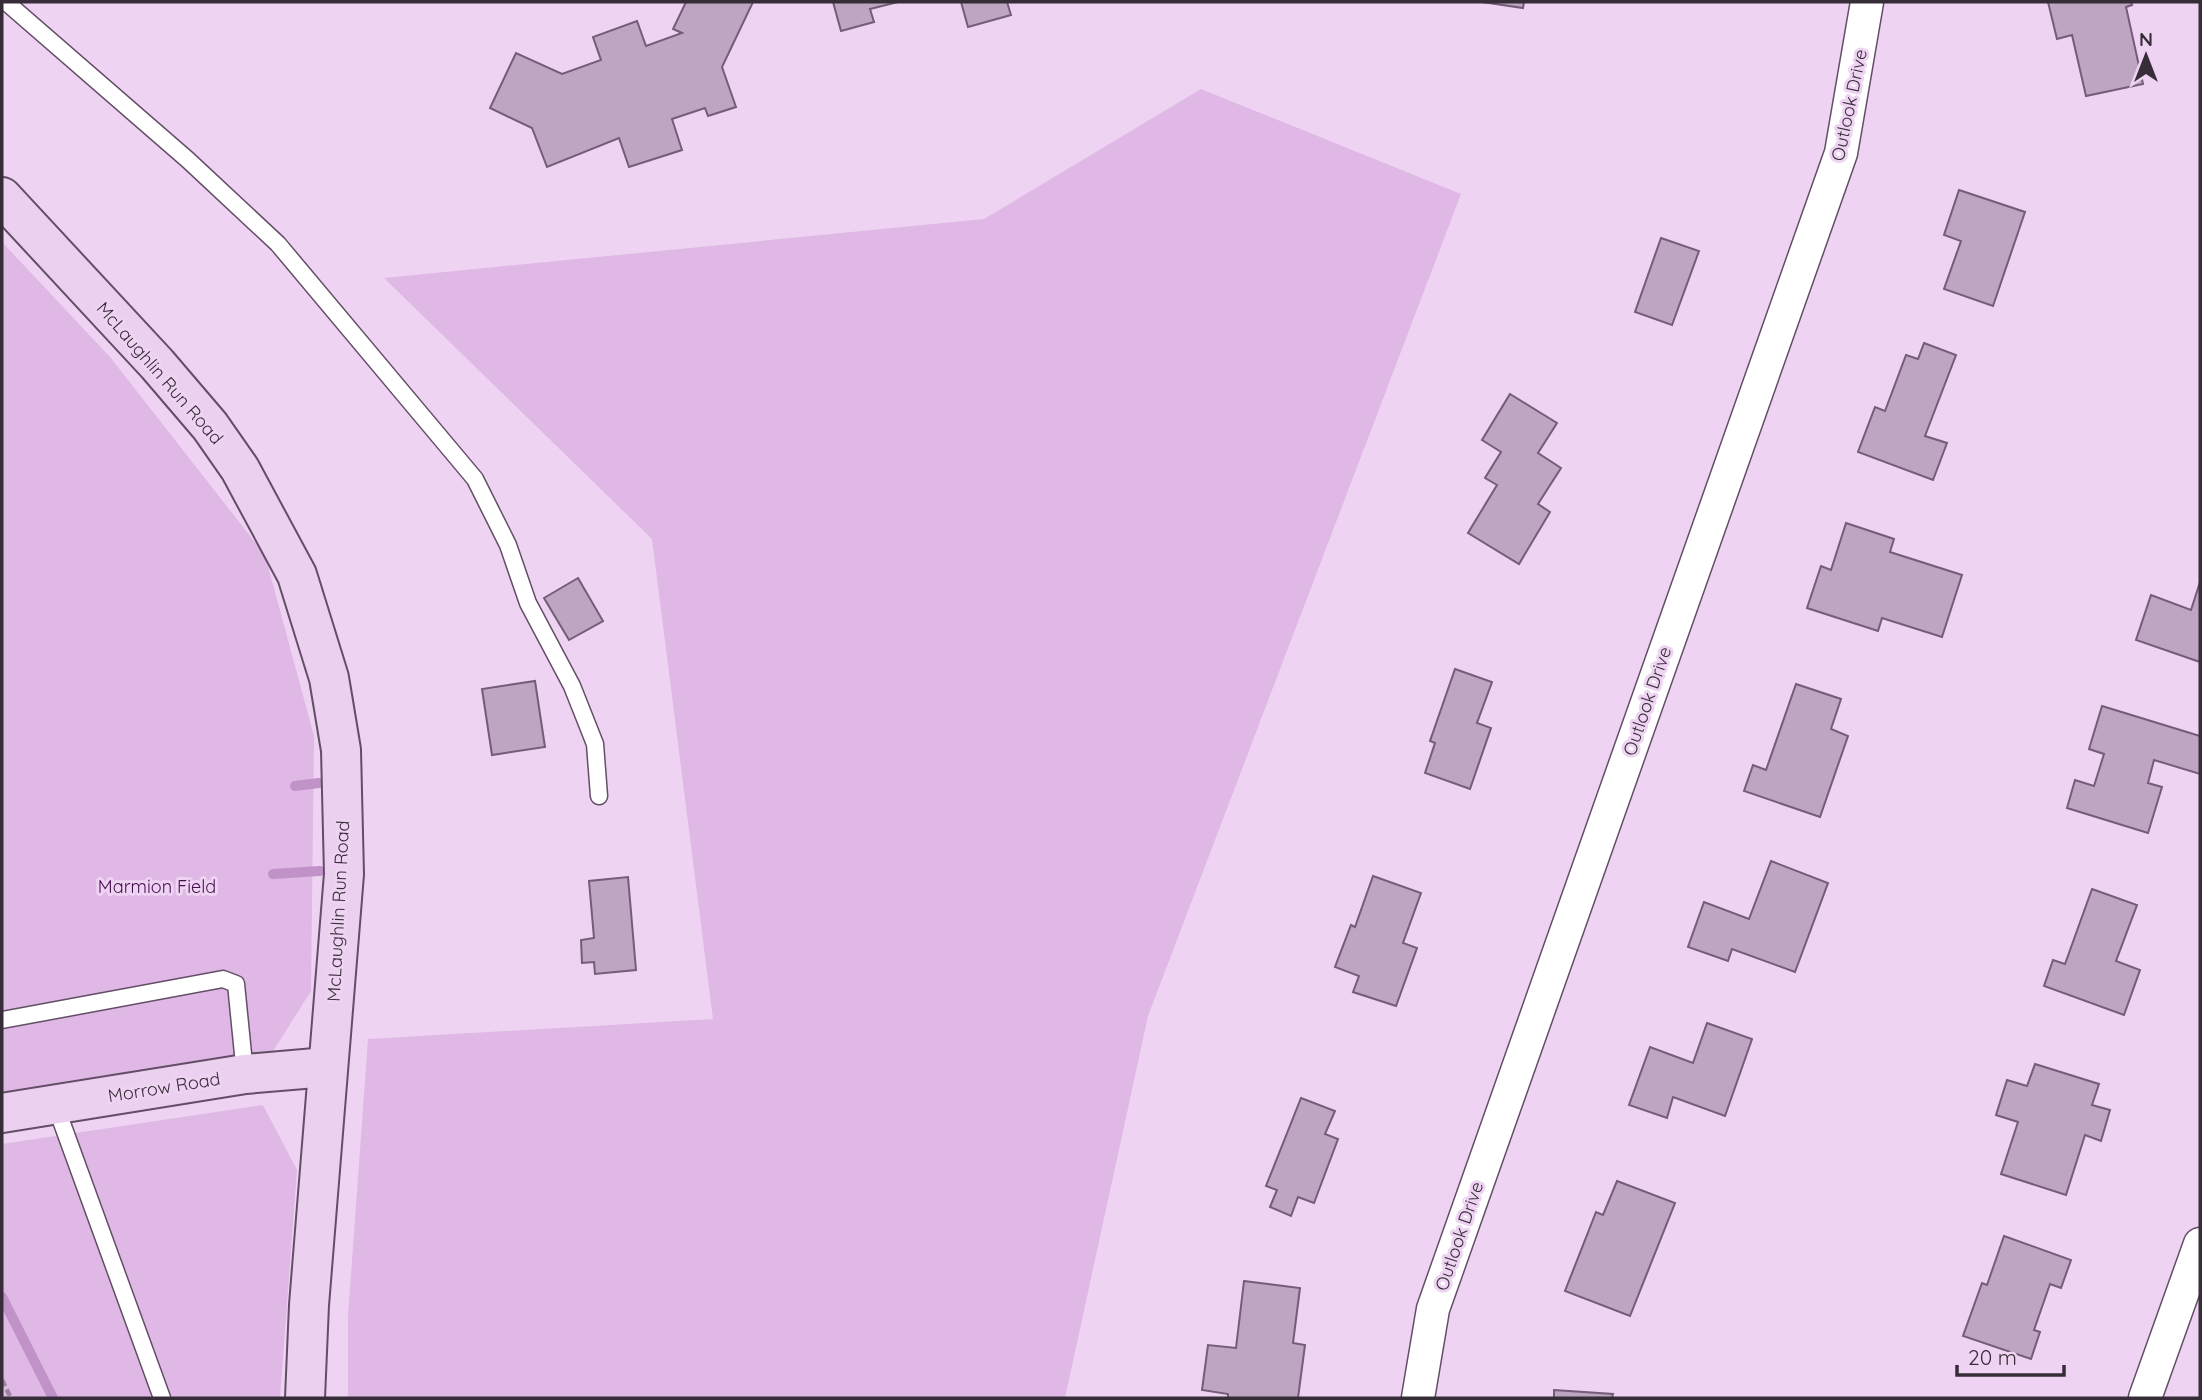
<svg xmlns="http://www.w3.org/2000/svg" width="2202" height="1400" font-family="Quicksand,sans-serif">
<rect width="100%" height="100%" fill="#eed4f2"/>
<g fill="#dfb8e5">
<polygon points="1201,89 1461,194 1148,1016 1065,1398 348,1398 348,1316 368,1039 713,1019 652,539 384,278 984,219"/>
<polygon points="2,242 110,357 265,555 314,736 311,991 272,1053 2,1099"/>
<polygon points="263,1105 297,1170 280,1398 2,1398 2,1144"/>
</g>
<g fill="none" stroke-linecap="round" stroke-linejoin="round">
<g stroke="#c092c7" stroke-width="10">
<polyline points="295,786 319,783"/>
<polyline points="273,874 320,871"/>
<polyline points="2,1297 53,1398"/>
</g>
</g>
<g fill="#bea5c2" stroke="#735d77" stroke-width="2">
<polygon points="686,2 753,2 722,67 736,107 708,116 705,108 672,119 682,150 629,167 619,138 547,167 532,128 490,108 516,53 562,74 601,60 593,37 637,21 646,46 682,33 673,29"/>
<polygon points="833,2 898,2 870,9 874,22 841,31"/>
<polygon points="961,2 1007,2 1011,15 968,27"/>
<polygon points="1482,2 1524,2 1523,8"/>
<polygon points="2048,2 2131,2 2132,5 2126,7 2143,84 2086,96 2072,35 2057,39"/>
<polygon points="1959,190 2025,212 1993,306 1944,289 1961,241 1944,235"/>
<polygon points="1661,238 1699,251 1672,325 1635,312"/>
<polygon points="1924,343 1956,355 1925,436 1947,443 1933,480 1858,452 1875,407 1885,411 1906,355 1918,359"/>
<polygon points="1510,394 1557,423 1538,453 1561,468 1538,504 1550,512 1519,564 1468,533 1497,485 1485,478 1501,452 1482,440"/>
<polygon points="1846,523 1894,539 1890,552 1962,575 1942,637 1882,618 1878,631 1807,608 1821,566 1831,570"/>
<polygon points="578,578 603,621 569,640 544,598"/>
<polygon points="2200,582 2200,662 2136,640 2151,595 2191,610"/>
<polygon points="1455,669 1492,682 1477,723 1491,728 1470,789 1425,773 1435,743 1430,741"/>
<polygon points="535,681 545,747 492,755 482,689"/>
<polygon points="1796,684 1841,699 1831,729 1848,736 1820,817 1744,791 1753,765 1766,770"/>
<polygon points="2102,706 2200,736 2200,774 2154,760 2148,783 2162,787 2148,833 2067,808 2075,780 2094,786 2104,754 2089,749"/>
<polygon points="1771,861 1828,883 1795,972 1732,949 1728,961 1688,947 1704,902 1749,919"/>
<polygon points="1373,876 1421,893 1403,943 1417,948 1396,1006 1353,992 1359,976 1335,967 1351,925 1355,927"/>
<polygon points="628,877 636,970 595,974 594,962 582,963 581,940 594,938 589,881"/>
<polygon points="2092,889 2137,905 2116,961 2140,970 2124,1015 2044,986 2053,960 2065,964"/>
<polygon points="1707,1023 1752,1039 1725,1116 1673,1097 1667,1118 1629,1105 1650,1047 1693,1063"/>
<polygon points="2035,1064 2099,1084 2092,1105 2110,1110 2101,1141 2085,1135 2066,1195 2001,1174 2018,1122 1996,1115 2007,1080 2027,1086"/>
<polygon points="1301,1098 1335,1111 1325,1134 1338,1139 1314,1203 1298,1197 1291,1216 1270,1207 1277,1190 1266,1186"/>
<polygon points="1617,1181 1675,1203 1630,1316 1565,1291 1596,1212 1603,1215"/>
<polygon points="2004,1236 2071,1260 2061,1288 2050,1284 2034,1330 2040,1332 2031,1359 1963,1336 1982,1283 1987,1285"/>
<polygon points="1244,1281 1300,1288 1293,1343 1305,1345 1298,1398 1228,1398 1228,1394 1202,1390 1208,1345 1236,1348"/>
<polygon points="1554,1390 1613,1394 1612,1398 1554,1398"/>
</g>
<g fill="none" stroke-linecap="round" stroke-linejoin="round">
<defs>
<g id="lane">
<polyline points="6,2 188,160 278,244 475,479 508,545 528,603 572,686 595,744 599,796"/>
<polyline points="2,1020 223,979 236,984 245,1074"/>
<polyline points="55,1104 162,1398"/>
</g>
<g id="street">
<polyline points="1418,1398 1433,1309 1841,153 1867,2"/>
<polyline points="2145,1398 2200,1244"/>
</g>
<g id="secondary">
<polyline points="2,197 157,364 210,426 240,469 297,575 329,678 341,750 344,874 309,1305 305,1398"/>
<polyline points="2,1113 245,1074 327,1067"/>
</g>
</defs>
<use href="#lane" stroke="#644e67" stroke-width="19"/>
<use href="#street" stroke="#644e67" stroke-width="35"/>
<use href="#secondary" stroke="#644e67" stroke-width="42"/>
<polyline stroke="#98869b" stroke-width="4.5" stroke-dasharray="7 3.5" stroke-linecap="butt" points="2,1380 11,1398"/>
<use href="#lane" stroke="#fff" stroke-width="16"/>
<use href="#street" stroke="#fff" stroke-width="32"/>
<use href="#secondary" stroke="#ebd0ef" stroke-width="38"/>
</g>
<g text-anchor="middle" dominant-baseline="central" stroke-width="6" stroke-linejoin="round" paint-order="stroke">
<g font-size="18" fill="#372d38" stroke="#eed4f2">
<text transform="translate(1849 105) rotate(-78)">Outlook Drive</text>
<text transform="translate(160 373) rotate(49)">McLaughlin Run Road</text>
<text transform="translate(1647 701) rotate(-71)">Outlook Drive</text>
<text transform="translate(338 911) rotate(-87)">McLaughlin Run Road</text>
<text transform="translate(164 1087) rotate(-9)">Morrow Road</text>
<text transform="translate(1459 1236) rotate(-71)">Outlook Drive</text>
</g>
<g font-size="18" fill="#460d4f" stroke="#eed4f2">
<text x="157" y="886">Marmion Field</text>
</g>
</g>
<rect width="2202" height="1400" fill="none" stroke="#372d38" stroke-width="7"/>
<g transform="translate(2146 56)" stroke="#eed4f2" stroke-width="5" paint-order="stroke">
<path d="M0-5L12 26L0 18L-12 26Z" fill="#372d38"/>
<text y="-10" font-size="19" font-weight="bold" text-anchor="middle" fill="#372d38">N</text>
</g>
<path d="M1957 1365v10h107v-10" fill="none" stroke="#372d38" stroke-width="3.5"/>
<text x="1968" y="1365" font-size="21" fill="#372d38" stroke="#eed4f2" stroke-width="5" paint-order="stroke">20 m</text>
</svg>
